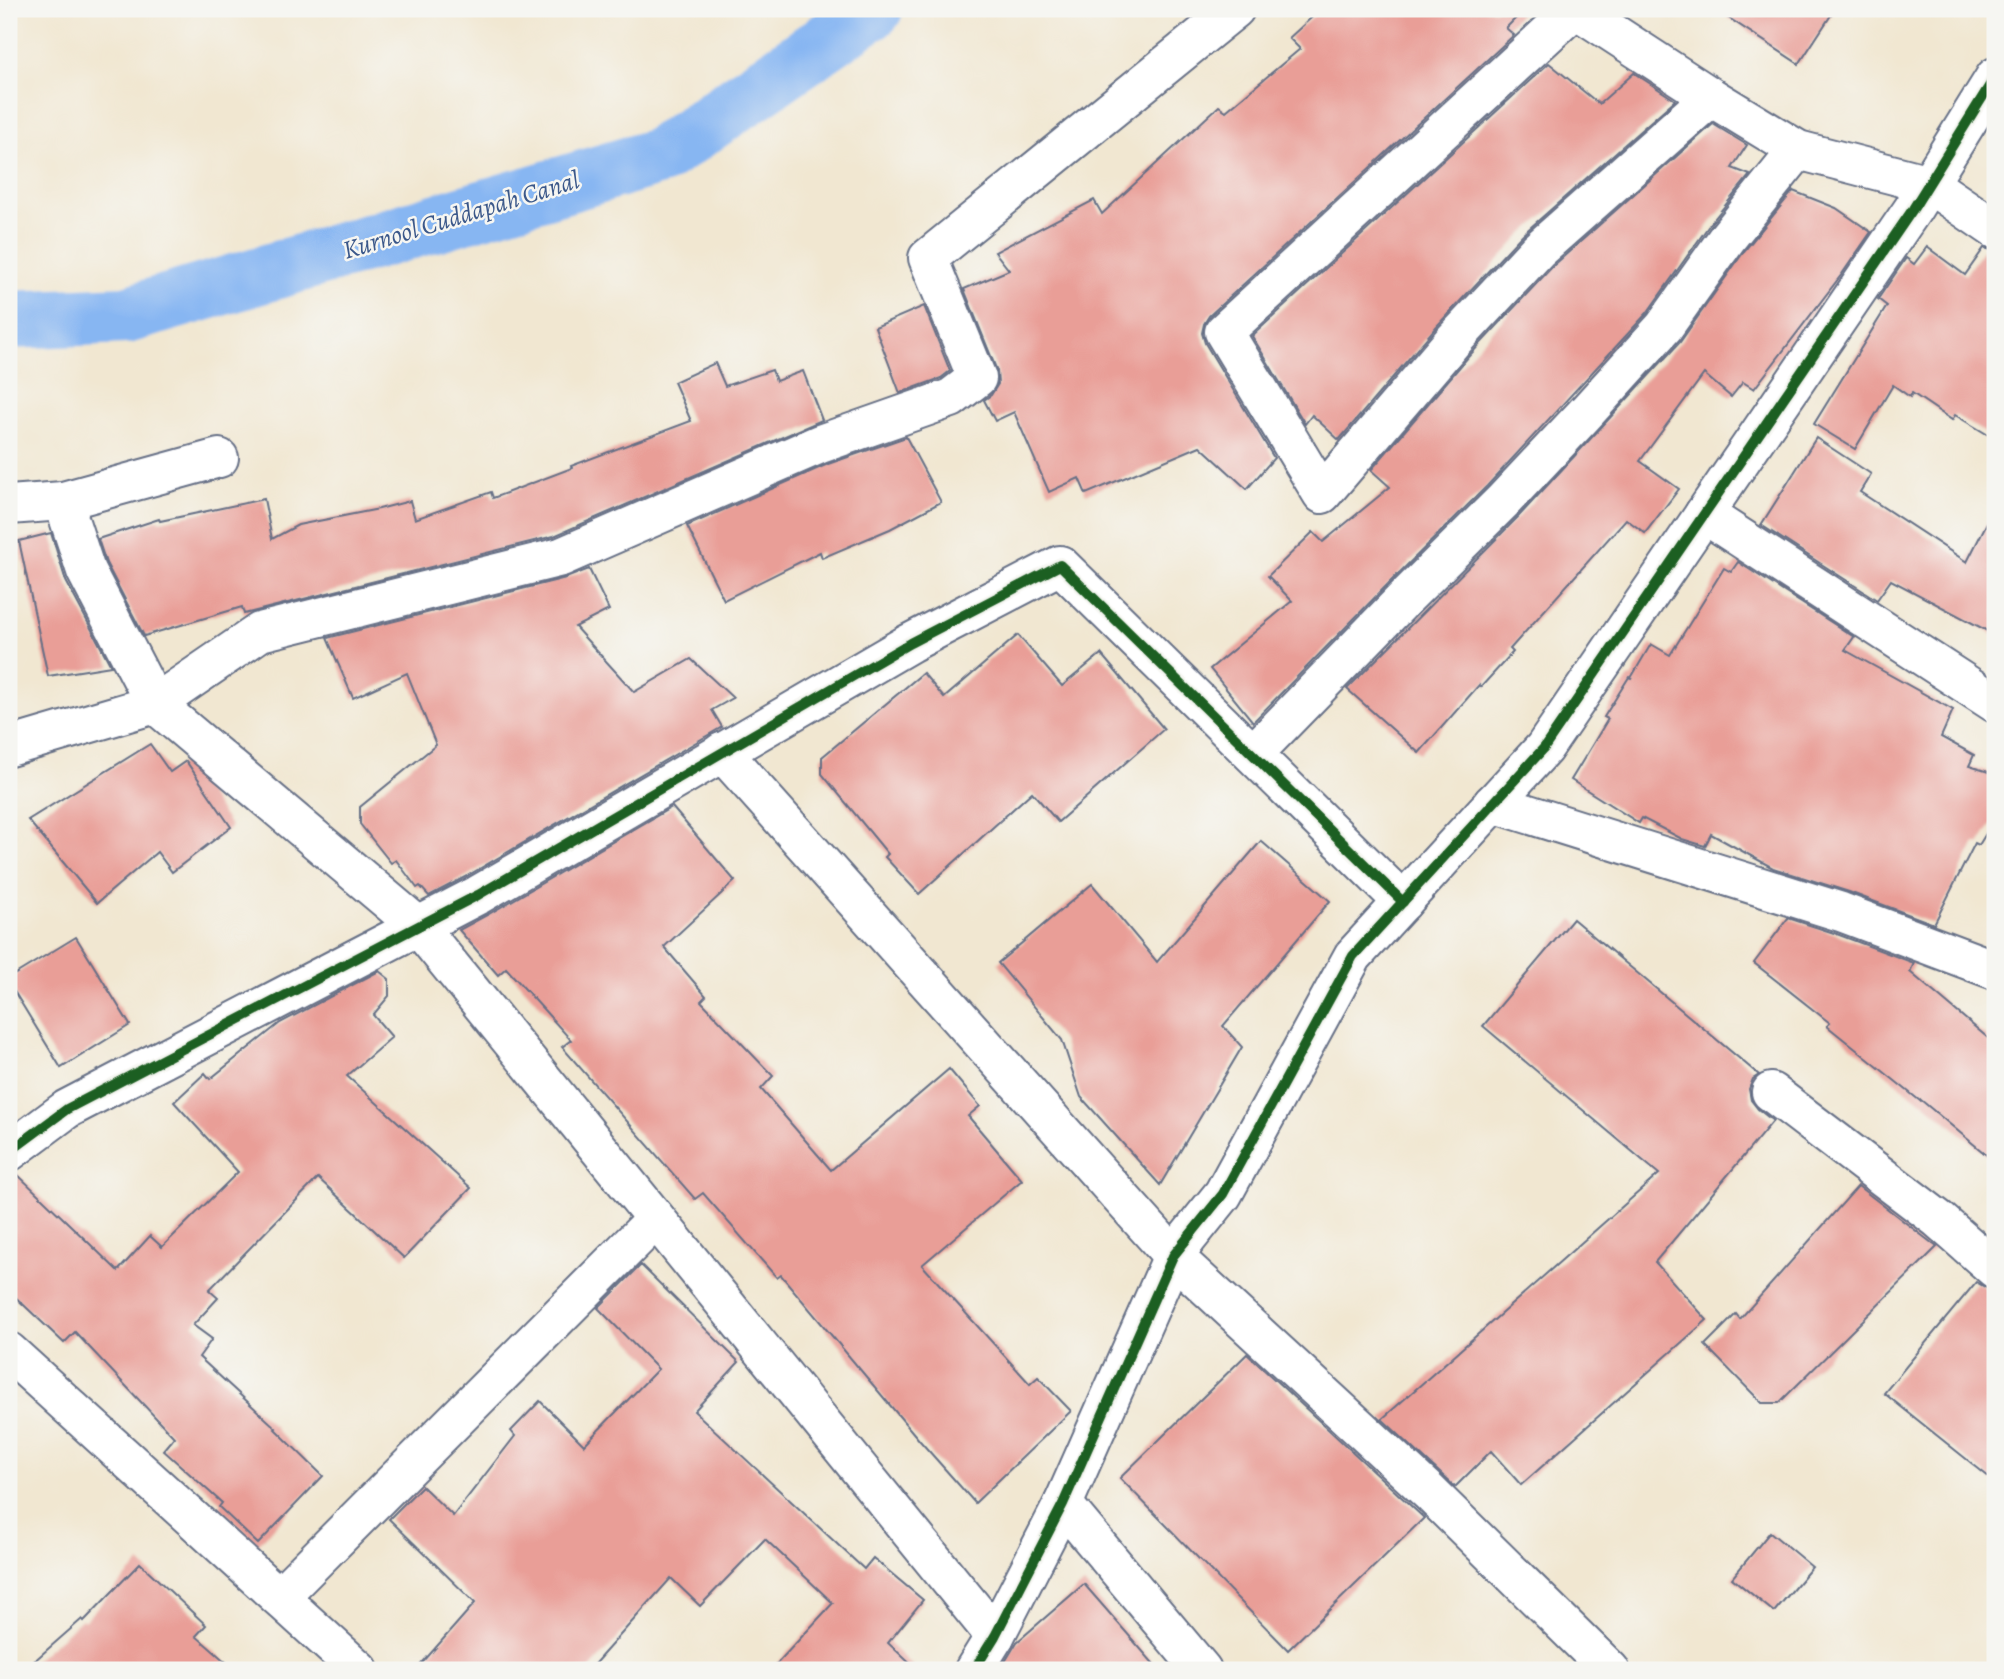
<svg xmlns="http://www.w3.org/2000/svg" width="2004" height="1679" font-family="Alegreya,serif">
<rect width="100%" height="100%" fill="#f6f6f2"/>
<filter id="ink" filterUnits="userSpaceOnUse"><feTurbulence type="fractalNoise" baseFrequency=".0143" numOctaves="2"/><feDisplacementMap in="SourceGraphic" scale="14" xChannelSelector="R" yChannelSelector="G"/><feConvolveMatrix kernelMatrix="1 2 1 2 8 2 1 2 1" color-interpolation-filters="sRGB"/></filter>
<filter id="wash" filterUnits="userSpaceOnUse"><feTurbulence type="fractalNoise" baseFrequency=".00686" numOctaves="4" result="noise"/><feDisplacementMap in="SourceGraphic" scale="28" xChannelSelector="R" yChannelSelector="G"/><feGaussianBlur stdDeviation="1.57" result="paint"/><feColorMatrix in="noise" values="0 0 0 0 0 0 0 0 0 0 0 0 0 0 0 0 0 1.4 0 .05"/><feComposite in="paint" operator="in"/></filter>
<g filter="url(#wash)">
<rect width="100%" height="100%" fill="#f1e7d1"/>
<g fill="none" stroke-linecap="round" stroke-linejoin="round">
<polyline stroke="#87b6f2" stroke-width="58" points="9,320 126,315 660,156 874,9"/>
</g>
<g id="blocks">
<g fill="#e99e97">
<polygon points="1321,9 1525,9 1506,28 1514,35 1209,316 1204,324 1202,333 1205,343 1274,458 1247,489 1200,446 1086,494 1079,478 1049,492 1014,412 995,421 984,400 991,395 998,384 997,371 964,289 1009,270 995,252 1094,200 1102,214 1219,106 1226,111 1300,49 1289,38"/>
<polygon points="1715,9 1835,9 1799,64"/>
<polygon points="1549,63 1599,104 1634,73 1675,100 1522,235 1436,327 1339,440 1312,415 1305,424 1252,336"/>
<polygon points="1713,124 1747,145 1732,168 1750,175 1710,224 1647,313 1487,486 1388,584 1253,722 1210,669 1292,601 1268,576 1313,532 1323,542 1390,487 1371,470 1469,356 1553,266"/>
<polygon points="1793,191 1836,208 1871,232 1842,274 1754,389 1743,382 1731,397 1704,374 1640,461 1679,489 1645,533 1626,519 1510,649 1513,652 1481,687 1479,685 1419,753 1347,689 1519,516 1680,342 1745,250"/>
<polygon points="1927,247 1965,275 1984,248 1995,251 1995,439 1955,415 1952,420 1912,393 1910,397 1893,385 1855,449 1814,424 1887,306 1878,299 1906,258 1914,264"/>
<polygon points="924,306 950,371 941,378 900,393 875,327"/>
<polygon points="715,363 725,386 772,370 776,381 803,371 822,420 554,536 252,612 244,614 242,607 144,636 106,563 98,539 159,519 160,521 264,499 272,539 298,525 379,509 410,501 415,519 491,492 493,498 572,468 571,466 691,421 674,382"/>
<polygon points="906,437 941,502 890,529 822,558 820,552 724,600 687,526 828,464"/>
<polygon points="1816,438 1871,474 1860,492 1967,562 1995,507 1995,635 1891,580 1877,600 1761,525"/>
<polygon points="51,533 66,581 111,666 48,676 19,541"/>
<polygon points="1738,562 1854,637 1845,650 1953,710 1941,737 1974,755 1969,766 1995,774 1995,819 1979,845 1975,843 1934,924 1849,892 1773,868 1711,834 1705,846 1682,839 1642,818 1639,823 1571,780 1608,719 1604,717 1629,677 1631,678 1651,644 1670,655 1724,568 1731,572"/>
<polygon points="589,569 609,610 575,627 634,692 691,659 733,698 712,710 722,727 467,876 429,896 420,886 417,888 396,860 391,863 360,824 360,807 436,745 407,673 353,698 327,638 566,578"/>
<polygon points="1018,635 1062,686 1101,654 1164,729 1058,822 1032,792 919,894 885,857 888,854 822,774 822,757 923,673 944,698"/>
<polygon points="150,744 170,772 186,761 231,827 172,872 157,852 97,903 28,820"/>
<polygon points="672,807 735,881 664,947 706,996 701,1001 773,1076 761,1089 831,1170 949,1069 980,1106 968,1116 1022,1180 922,1265 1030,1384 1038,1377 1071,1411 975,1503 920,1441 781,1275 777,1278 703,1193 695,1199 562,1047 571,1040 506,968 498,975 459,930 489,914"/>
<polygon points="1261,841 1330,901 1223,1026 1242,1047 1160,1185 1081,1097 1062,1040 998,963 1092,884 1157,962"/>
<polygon points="1788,918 1834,933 1914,963 1910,972 1995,1044 1995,1162 1921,1100 1920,1101 1827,1026 1830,1023 1754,963"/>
<polygon points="1573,919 1759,1075 1753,1079 1749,1089 1751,1100 1758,1109 1773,1121 1655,1262 1707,1320 1521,1485 1491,1451 1455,1487 1382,1419 1659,1174 1483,1026"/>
<polygon points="76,937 130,1025 61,1068 9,983 9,978"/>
<polygon points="379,971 389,979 389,996 373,1015 392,1037 347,1076 471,1188 404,1258 318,1178 209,1290 218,1298 193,1325 212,1339 199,1357 276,1428 275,1429 323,1476 258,1544 219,1507 222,1503 163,1450 174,1437 75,1332 64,1343 9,1291 9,1173 15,1172 118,1271 150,1236 162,1247 238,1172 174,1102 205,1073 210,1079 280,1023"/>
<polygon points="1858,1186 1937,1247 1779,1403 1762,1403 1705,1345 1736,1314 1740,1319"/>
<polygon points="641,1265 739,1362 694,1411 864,1569 873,1558 923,1600 888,1643 917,1670 771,1670 833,1603 765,1539 700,1606 671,1578 589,1670 416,1670 475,1603 389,1519 422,1486 453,1516 515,1436 511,1431 540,1401 584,1445 658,1369 598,1308"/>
<polygon points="1976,1282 1990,1290 1995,1290 1995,1482 1884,1393"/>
<polygon points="1247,1354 1424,1518 1288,1650 1120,1478"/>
<polygon points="1770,1532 1812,1567 1774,1612 1732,1578"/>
<polygon points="140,1563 206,1625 196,1636 235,1670 24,1670 82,1619 84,1621"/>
<polygon points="1084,1584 1159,1670 1000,1670 1017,1642"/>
</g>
</g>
</g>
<g filter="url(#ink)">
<use href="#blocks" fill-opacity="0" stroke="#666f86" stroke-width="2"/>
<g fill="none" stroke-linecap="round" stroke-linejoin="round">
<defs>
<g id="minor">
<polyline points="1575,9 1224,332 1322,494 1453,341 1538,250 1711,97"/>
<polyline points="1576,9 1711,97 1798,150 1929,184 1995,229"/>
<polyline points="63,501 86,571 155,704 260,632 561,557 820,444 951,398 977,378 928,258 1235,9"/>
<polyline points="9,505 63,501 219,458"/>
<polyline points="1704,514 1995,703"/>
<polyline points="9,747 155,704 418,926 995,1636"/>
<polyline points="722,752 1173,1256 1429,1492 1610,1670"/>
<polyline points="1253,754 1404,599 1503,501 1583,416 1664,327 1728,237 1798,150"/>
<polyline points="1493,803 1841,912 1995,970"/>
<polyline points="1771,1092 1938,1219 1995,1269"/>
<polyline points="9,1152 67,1109 478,895 910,643 1060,565 1403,902"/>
<polyline points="9,1352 359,1670"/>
<polyline points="1063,1504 1202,1670"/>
<polyline points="279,1597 656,1219"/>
<polyline points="974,1670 995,1636 1063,1504 1173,1256 1223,1194 1353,956 1544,748 1913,209 1995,77"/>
</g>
</defs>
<use href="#minor" stroke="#666f86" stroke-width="42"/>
<use href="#minor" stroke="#fff" stroke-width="38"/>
<defs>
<g id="cycleway">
<polyline points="9,1152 67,1109 478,895 910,643 1060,565 1403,902"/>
<polyline points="974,1670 995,1636 1063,1504 1173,1256 1223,1194 1353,956 1544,748 1913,209 1995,77"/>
</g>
</defs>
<use href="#cycleway" stroke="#f6f6f2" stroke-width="15"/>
<use href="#cycleway" stroke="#1b5e20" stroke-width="10"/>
</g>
</g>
<g text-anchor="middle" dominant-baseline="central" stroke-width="5" stroke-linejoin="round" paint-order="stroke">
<g font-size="26" font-style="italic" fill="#3b588a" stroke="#f6f6f2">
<text transform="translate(461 215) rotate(-17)">Kurnool Cuddapah Canal</text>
</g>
</g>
<rect width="2004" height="1679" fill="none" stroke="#f6f6f2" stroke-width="35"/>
</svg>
